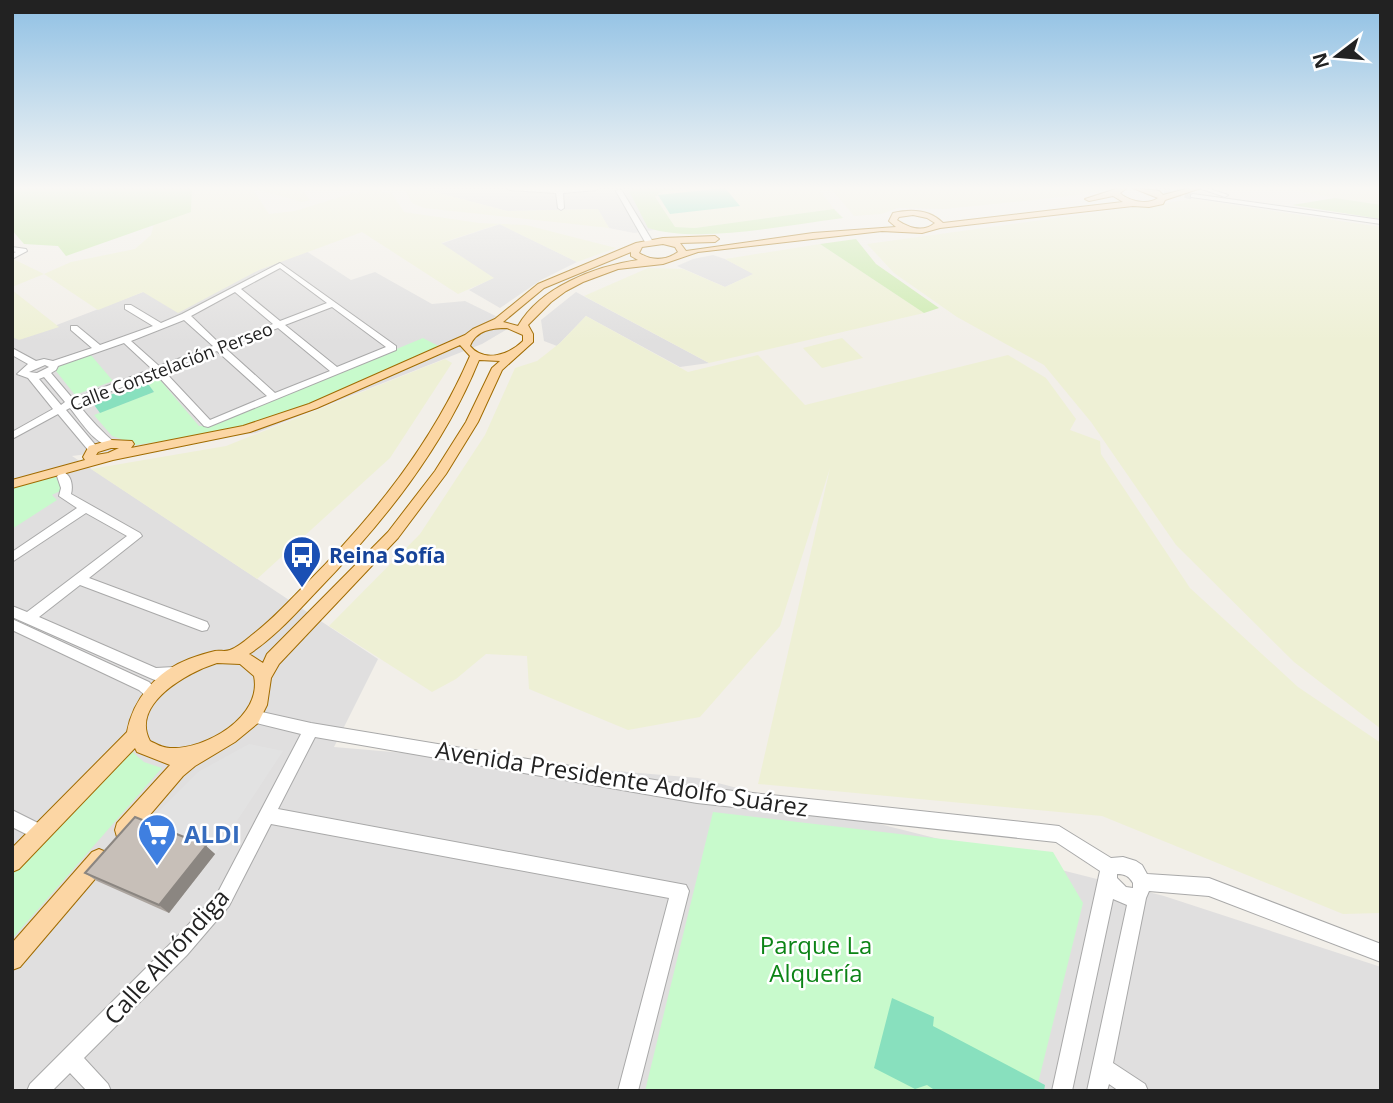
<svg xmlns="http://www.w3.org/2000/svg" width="1393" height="1103" font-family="'Open Sans',sans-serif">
<rect width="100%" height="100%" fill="#f2efe9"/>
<g fill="#e0dfdf">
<polygon points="420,188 687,188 662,191 674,227 634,233 609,228 597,209 507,211"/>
<polygon points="500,224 577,262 541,280 500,308 469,290 493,278 440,244"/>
<polygon points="306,251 351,280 375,272 432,304 465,301 514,325 482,344 256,433 72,456 378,659 334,747 698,778 1164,896 1381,967 1381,1091 12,1091 12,337 20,339 143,292 259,270"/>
<polygon points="713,255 725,259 754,274 725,287 677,266 693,259"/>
<polygon points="576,292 709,363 680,367 586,316 557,346 544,341 541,320"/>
</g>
<g fill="#eef0d5">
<polygon points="192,188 301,188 310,200 302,202 252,188 269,214 295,211 369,188 392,194 404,212 479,223 526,225 616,248 577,262 499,224 441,243 494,278 458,294 362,232 259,270 178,313 143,292 98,310 44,274 12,287 13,259 44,274 71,262 135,249 151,235 154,224 191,212"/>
<polygon points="404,188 420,188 507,211 598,209 609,228 424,208 412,203"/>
<polygon points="687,188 818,188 834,209 695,228 674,227 655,197 662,191"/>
<polygon points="831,188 1106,188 1100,192 1043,199 945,209 898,208 881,214 854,216"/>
<polygon points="1286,188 1381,188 1381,205 1335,198"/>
<polygon points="1194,199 1381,227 1381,729 1294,662 1176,545 1091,422 1044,365 957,317 894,273 867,244"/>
<polygon points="820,244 924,313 709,363 584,296 648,268 683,269 725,287 753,274 725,259"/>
<polygon points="12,290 59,327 19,340 12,337"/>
<polygon points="586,316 688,372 758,355 805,405 1008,355 1046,378 1076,419 1070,430 1100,441 1101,454 1190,588 1298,687 1381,743 1381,913 1343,914 1102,816 758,784 830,468 780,626 700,717 628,730 529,689 527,656 486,654 456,679 432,692 329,626 420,534 485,435 515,368 537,361 560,343"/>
<polygon points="842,338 863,358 822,368 803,348"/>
<polygon points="445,359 452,363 390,458 257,579 91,469 226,446"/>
</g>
<g fill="#cdebb0">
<polygon points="12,188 192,188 191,212 66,256 58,246 24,244 12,230"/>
<path d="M 634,188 L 687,188 L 662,191 L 655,197 L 675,227 L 695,228 L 834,209 L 843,218 C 787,225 700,244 648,228 L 629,191 Z"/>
<polygon points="1335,198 1381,205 1381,219 1292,205"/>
<polygon points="856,239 876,264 939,308 924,313 820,244"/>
</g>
<g fill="#c8facc">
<path d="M 423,338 L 442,348 C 389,371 337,396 282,415 C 233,432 181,438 130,446 L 121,439 L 112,436 L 94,415 L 154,392 L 144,379 L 155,374 L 199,426 L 211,426 Z"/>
<polygon points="90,354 113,381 75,395 56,371 60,365"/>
<polygon points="55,475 62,490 52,495 57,500 12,529 12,488"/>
<polygon points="129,749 144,762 162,768 12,939 12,873"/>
<polygon points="713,812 1053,852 1083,903 1036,1091 645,1091"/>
</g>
<g fill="#88e0be">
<polygon points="725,188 740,206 670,214 658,195"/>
<polygon points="146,381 154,392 100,413 92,402"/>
<polygon points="892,998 934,1017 933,1026 1045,1085 1044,1091 936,1091 927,1085 915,1089 874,1068"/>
</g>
<polygon fill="#e2e2e2" points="249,744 283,751 215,854 145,825 198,772"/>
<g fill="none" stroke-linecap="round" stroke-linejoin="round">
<polyline stroke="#c8c6c1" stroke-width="7" stroke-dasharray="7 3.5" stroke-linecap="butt" points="1154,188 1193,196"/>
<defs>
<g id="minor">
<polygon points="507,188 599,188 596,190 563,193 564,208 561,210 558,208 556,193 510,190"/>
<polygon points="1199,188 1207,188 1228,195 1225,197"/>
<polygon points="619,189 622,191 653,242 652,244 645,242 616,191"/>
<polygon points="1193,194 1381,220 1381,224 1191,197 1191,195"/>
<polygon points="12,247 26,249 27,251 12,259 12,254 16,252 12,251"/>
<path d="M 280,263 L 396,346 L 396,350 L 208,427 L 204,426 L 156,374 L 78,404 C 90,419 102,432 116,444 L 115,446 C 96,448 81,421 70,408 L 66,410 L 97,447 L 98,449 L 97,451 L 89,451 L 58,414 L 12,439 L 12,432 L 53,409 L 28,378 L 17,374 L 28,364 L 12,355 L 12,348 L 36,361 L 44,359 L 53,361 L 92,348 L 71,330 L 71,326 L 77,326 L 100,345 L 153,326 L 125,309 L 125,305 L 131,305 L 161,323 L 182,314 ZM 280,268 L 327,303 L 280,321 L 241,289 ZM 235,292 L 273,324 L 220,344 L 191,316 ZM 332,307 L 386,347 L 337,367 L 285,325 ZM 184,320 L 213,346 L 159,366 L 131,341 ZM 278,328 L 330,371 L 275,393 L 225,348 ZM 124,343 L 152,369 L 73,399 L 51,373 L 56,370 L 58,366 ZM 217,351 L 267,396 L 210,420 L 164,371 ZM 45,365 L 49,367 L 37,373 L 29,372 ZM 44,377 L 65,402 L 61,405 L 39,379 Z"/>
<path d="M 63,472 C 72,475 73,487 71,494 L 140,533 L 142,536 L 89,578 L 207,622 L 209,626 L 207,630 L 202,631 L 80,585 L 39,617 L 156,668 L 174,667 L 179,669 L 181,673 L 179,677 L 155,680 L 150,678 L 12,617 L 12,606 L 27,612 L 127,536 L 86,513 L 12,562 L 12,552 L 77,508 L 59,496 L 61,488 L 57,476 Z"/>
<path d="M 12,619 L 149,682 L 158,692 L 156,696 C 148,699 145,695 139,690 L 12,630 Z"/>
<path d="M 253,710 L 311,723 L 697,787 L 1059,826 L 1111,858 L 1123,857 L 1136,861 L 1142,865 L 1147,874 L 1209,878 L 1381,944 L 1381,962 L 1209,896 L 1149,891 L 1146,898 L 1113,1063 L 1145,1084 L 1148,1091 L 1119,1091 L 1109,1084 L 1107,1091 L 1087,1091 L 1127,905 L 1113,899 L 1072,1091 L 1052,1091 L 1100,871 L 1056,842 L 697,803 L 315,737 L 278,809 L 686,885 L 689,891 L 638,1091 L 618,1091 L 669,898 L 271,824 L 229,906 L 187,955 L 84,1058 L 108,1084 L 111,1091 L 87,1091 L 70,1073 L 52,1091 L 27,1091 L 30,1084 L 173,941 L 217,894 L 301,734 L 248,721 L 246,716 L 248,711 ZM 1117,874 C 1125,874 1129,876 1133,883 L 1133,888 L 1126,887 L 1117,878 Z"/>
<polygon points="12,810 46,827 48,833 46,839 40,841 12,827"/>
</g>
<g id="major">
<path d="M 1119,188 L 1127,188 L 1120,193 L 1122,195 C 1133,202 1148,205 1158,198 L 1133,188 L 1159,191 L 1163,195 L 1190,188 L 1201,188 L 1165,200 L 1163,204 L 1149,207 L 1133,206 L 940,228 L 922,233 L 882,231 L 698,252 L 663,264 L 618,269 L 583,282 L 566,291 L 551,302 L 528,325 L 533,334 L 533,342 L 502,370 L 478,422 L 446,474 L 398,538 L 279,664 L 271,678 L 267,705 L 258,723 L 235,742 L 195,766 L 183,776 L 131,837 L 124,839 L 117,837 L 115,830 L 117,823 L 170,765 L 137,752 L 135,748 L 19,869 L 12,872 L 12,848 L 127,732 C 133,699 157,671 189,659 C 197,656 206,653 215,651 C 220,650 225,652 230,650 C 238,647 246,640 252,635 C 272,620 289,601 306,584 C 373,517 432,444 470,356 L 460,345 L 317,408 L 250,432 L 113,460 L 12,488 L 12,480 L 85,460 L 83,457 L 89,446 L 111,440 L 132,441 L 134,444 L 131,448 L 243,426 L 309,404 L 465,335 L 473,329 L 495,319 L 538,284 L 636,243 L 663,238 L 715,236 L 719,239 L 715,242 L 680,243 L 686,251 L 813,233 L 896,227 L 889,221 L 893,213 C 911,209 929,209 943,223 L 1123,202 L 1113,196 L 1089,201 L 1085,199 ZM 913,215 L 927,218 L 935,223 C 923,233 909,228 897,220 L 899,217 ZM 663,244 L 675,247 L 678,252 C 665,261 652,261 639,253 L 642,247 ZM 631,252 L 631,256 L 638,260 C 596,266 540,287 518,326 L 503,322 L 544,288 ZM 507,328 L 523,335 L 523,341 C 509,355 484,363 470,346 C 476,330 492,328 507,328 ZM 479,360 L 500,361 L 492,368 L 466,422 L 435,471 L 388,532 L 267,654 L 263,663 L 249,654 C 275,637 295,614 316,592 C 382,524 443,449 479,360 ZM 111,448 L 119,448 L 108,453 L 96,455 L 98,452 ZM 217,663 L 240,664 L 254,676 C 263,717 205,750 170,748 C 163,748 156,744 150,741 C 130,704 188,672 217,663 Z"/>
<polygon points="99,849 106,852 109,859 106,866 20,967 12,970 12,943 92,852"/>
</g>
</defs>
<use href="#minor" stroke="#a9a9a9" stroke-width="2"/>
<use href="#major" stroke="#a06b00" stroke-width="2"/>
<use href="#minor" fill="#fff" fill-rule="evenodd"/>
<use href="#major" fill="#fcd6a4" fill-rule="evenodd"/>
</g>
<polygon fill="#aba49e" points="206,846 215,854 169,913 97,881 85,873"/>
<polygon fill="#8b8681" points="206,846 215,854 169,913 159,905"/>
<polygon fill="#c7bfb8" stroke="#8b8681" stroke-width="2" points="135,817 206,846 159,905 85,873"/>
<linearGradient id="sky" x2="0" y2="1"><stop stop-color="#8fc0e4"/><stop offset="0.55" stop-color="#f9f8f5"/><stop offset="1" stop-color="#f9f8f5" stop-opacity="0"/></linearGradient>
<rect width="1393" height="342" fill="url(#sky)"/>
<defs>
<symbol id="bus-pin" viewBox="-11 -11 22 30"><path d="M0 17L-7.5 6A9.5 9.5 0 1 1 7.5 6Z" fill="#1a4fb4" stroke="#fff"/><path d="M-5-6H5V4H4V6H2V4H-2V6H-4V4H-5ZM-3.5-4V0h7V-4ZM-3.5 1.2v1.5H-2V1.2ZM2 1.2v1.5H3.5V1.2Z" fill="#fff"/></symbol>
<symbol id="supermarket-pin" viewBox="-11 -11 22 30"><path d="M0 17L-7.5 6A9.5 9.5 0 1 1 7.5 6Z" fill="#3f7fe0" stroke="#fff"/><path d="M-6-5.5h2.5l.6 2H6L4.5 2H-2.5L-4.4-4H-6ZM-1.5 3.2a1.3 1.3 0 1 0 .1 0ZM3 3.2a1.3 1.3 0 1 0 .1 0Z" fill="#fff"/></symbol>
</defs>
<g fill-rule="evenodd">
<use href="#bus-pin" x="280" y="533" width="44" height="60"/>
<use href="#supermarket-pin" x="135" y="811" width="44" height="60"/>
</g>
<g text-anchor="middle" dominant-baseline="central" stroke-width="5" stroke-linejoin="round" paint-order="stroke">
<g font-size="18" fill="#222" stroke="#fff">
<text transform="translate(171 366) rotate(-21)">Calle Constelación Perseo</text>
</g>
<g font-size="21" font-weight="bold" fill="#164399" stroke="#fff" text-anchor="start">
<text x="329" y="555">Reina Sofía</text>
</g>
<g font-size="24" fill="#222" stroke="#fff">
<text transform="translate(622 778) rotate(9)">Avenida Presidente Adolfo Suárez</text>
<text transform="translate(166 956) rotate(-48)">Calle Alhóndiga</text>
</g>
<g font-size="24" font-weight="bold" fill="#366cbe" stroke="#fff" text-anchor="start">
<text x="184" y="833">ALDI</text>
</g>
<g font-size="24" fill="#0c8416" stroke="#fff">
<text x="816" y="944">Parque La<tspan x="816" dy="28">Alquería</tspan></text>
</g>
</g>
<rect width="1393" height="1103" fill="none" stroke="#222222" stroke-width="28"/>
<g transform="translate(1337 56) rotate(254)" stroke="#ffffff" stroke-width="5" paint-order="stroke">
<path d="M0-5L12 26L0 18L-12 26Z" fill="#222222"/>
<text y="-10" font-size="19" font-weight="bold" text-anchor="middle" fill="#222222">N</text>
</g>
</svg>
